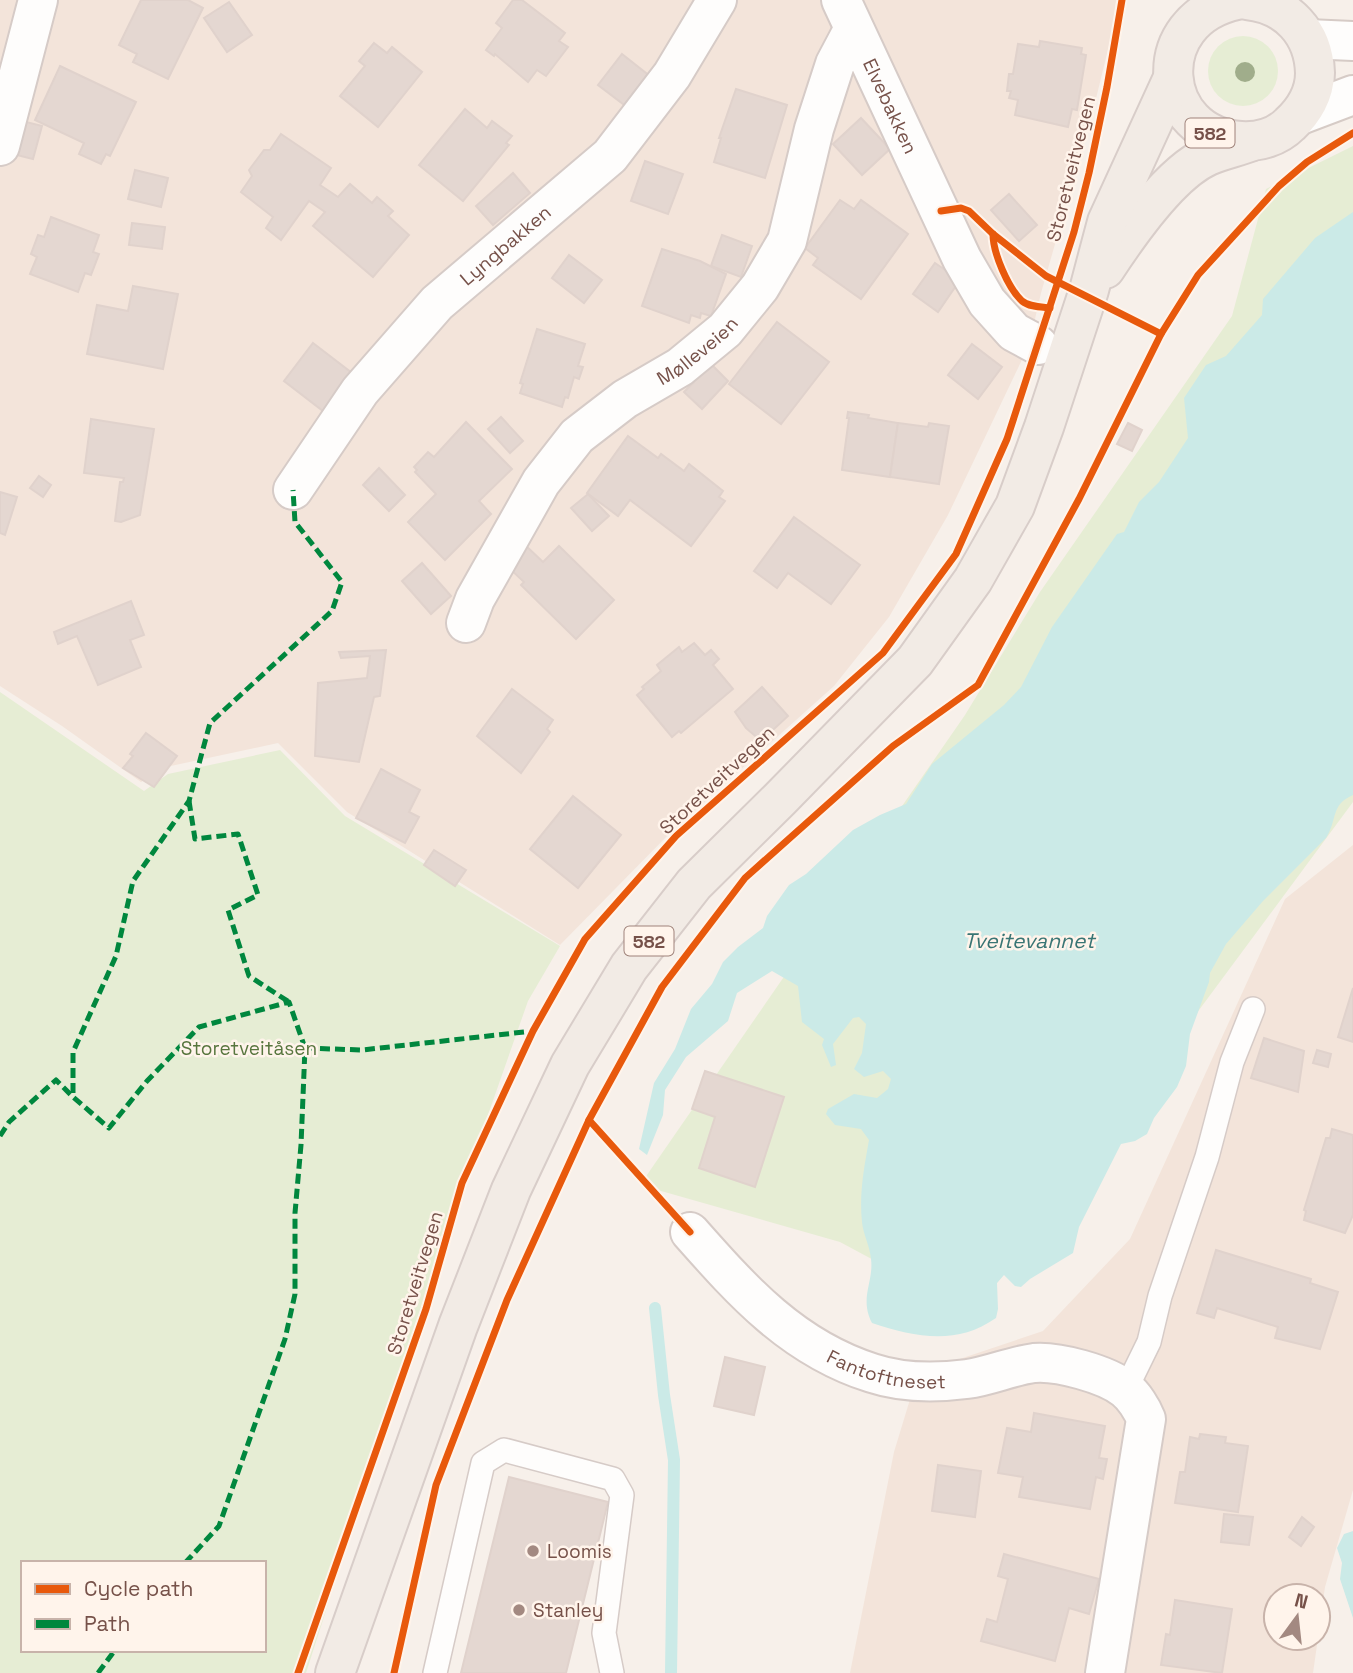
<svg xmlns="http://www.w3.org/2000/svg" width="1353" height="1673" font-family="'Space Grotesk',sans-serif">
<rect width="100%" height="100%" fill="#f7f0ea"/>
<g fill="#f3e4da">
<polygon points="0,0 1116,0 1111,37 1092,115 1041,293 1029,345 948,515 889,617 834,686 671,832 560,945 347,812 278,743 166,767 141,782 62,726 0,686"/>
<polygon points="1353,845 1353,1490 1325,1587 1318,1636 1318,1596 1276,1596 1276,1638 1318,1638 1313,1673 850,1673 894,1452 918,1373 1043,1331 1130,1239 1285,899"/>
</g>
<g fill="#e6edd4" fill-rule="evenodd">
<circle cx="1243" cy="71" r="35"/>
<polygon points="1353,146 1353,802 974,1314 840,1242 640,1185 965,715 1040,592 1232,316 1266,189"/>
<path d="M 0,692 L 144,791 L 168,774 L 280,750 L 345,816 L 560,946 L 528,1001 L 452,1217 L 306,1673 L 0,1673 ZM 23,1563 L 264,1563 L 264,1650 L 23,1650 Z"/>
</g>
<g fill="#cbeae7">
<path d="M 1353,212 L 1353,795 C 1330,805 1338,819 1326,838 L 1263,901 L 1226,944 L 1210,973 L 1209,982 L 1190,1034 L 1186,1066 L 1177,1087 L 1154,1118 L 1147,1134 L 1135,1141 L 1121,1144 L 1079,1227 L 1073,1253 L 1030,1279 L 1021,1287 L 1015,1286 L 1004,1275 L 997,1283 L 998,1309 L 996,1318 C 956,1346 915,1337 872,1323 C 859,1298 874,1282 871,1259 C 870,1246 863,1234 862,1222 C 859,1194 864,1168 869,1140 L 861,1129 L 835,1125 L 826,1114 L 828,1109 L 854,1094 L 877,1098 L 888,1089 L 891,1079 L 883,1071 L 864,1077 L 854,1069 L 862,1053 L 866,1024 L 859,1017 L 853,1018 L 833,1044 L 836,1065 L 831,1067 L 822,1045 L 824,1039 L 802,1022 L 798,986 L 772,971 L 737,993 L 728,1021 L 686,1057 L 665,1090 L 663,1115 L 647,1155 L 639,1149 L 654,1083 L 675,1049 L 691,1009 L 712,984 L 723,962 L 738,947 L 763,928 L 767,916 L 789,885 L 806,874 L 853,830 L 880,815 L 906,804 L 932,764 L 1004,705 L 1021,687 L 1052,627 L 1117,534 L 1124,532 L 1139,502 L 1159,482 L 1188,438 L 1184,398 L 1206,365 L 1226,356 L 1262,315 L 1263,299 L 1315,238 Z"/>
<polygon points="1353,1531 1353,1618 1340,1579 1342,1563 1337,1548 1344,1534"/>
</g>
<g fill="none" stroke-linecap="round" stroke-linejoin="round">
<polyline stroke="#cbeae7" stroke-width="12" points="655,1308 664,1395 674,1460 671,1673"/>
</g>
<g fill="#e4d7d1" stroke="#e0d2cc" stroke-width="2">
<polygon points="141,0 188,0 203,8 168,79 133,62 137,54 119,45"/>
<polygon points="513,0 522,0 565,33 559,41 568,47 546,76 537,70 528,82 495,54 494,56 486,50 502,28 496,23"/>
<polygon points="229,2 252,35 227,52 204,18"/>
<polygon points="1040,41 1082,48 1081,54 1086,55 1077,110 1072,109 1068,127 1015,115 1018,100 1009,98 1011,91 1007,91 1009,74 1013,74 1018,44 1039,47"/>
<polygon points="374,43 387,53 392,47 422,72 378,127 340,96 365,66 359,61"/>
<polygon points="622,54 651,77 627,107 598,85"/>
<polygon points="60,66 136,102 110,156 106,154 101,164 79,154 84,143 35,120"/>
<polygon points="736,89 787,105 765,178 714,162 721,138 719,138"/>
<polygon points="465,109 487,128 492,121 512,136 506,143 509,145 463,201 419,165"/>
<polygon points="861,118 890,149 862,175 833,144"/>
<polygon points="22,121 42,126 33,159 13,154"/>
<polygon points="281,134 331,168 320,185 338,197 350,184 372,203 377,197 393,211 388,216 409,235 373,277 313,226 325,212 309,201 281,240 266,228 273,217 241,192 252,176 249,170 264,150 270,150"/>
<polygon points="645,161 683,174 668,214 631,201"/>
<polygon points="135,170 168,178 161,207 128,199"/>
<polygon points="513,173 530,193 493,225 476,206"/>
<polygon points="1009,194 1037,225 1019,241 991,210"/>
<polygon points="840,200 854,209 861,200 908,234 861,299 813,265 818,258 805,248"/>
<polygon points="51,217 99,235 93,252 99,254 91,275 85,273 78,292 30,274 37,257 31,254 38,235 44,237"/>
<polygon points="132,223 165,227 162,249 129,245"/>
<polygon points="722,235 752,246 741,277 711,266"/>
<polygon points="662,249 700,261 726,274 711,316 701,313 700,318 691,315 689,323 642,306"/>
<polygon points="569,255 602,280 584,303 552,278"/>
<polygon points="935,263 960,280 938,312 913,294"/>
<polygon points="133,286 178,294 163,369 87,354 97,305 128,311"/>
<polygon points="777,322 829,362 781,424 729,384"/>
<polygon points="537,329 585,344 578,366 583,367 579,379 574,377 568,398 565,397 562,407 520,393 523,384 520,383"/>
<polygon points="313,343 352,373 323,411 284,381"/>
<polygon points="972,344 1002,367 978,399 948,375"/>
<polygon points="711,364 728,381 702,409 684,392"/>
<polygon points="848,412 869,415 868,418 898,423 890,477 842,470 849,418 847,418"/>
<polygon points="501,417 523,441 510,453 488,429"/>
<polygon points="91,419 154,429 140,515 121,522 115,521 120,482 123,482 124,478 84,473"/>
<polygon points="466,422 512,469 479,501 491,514 445,560 408,522 436,494 415,472 417,470 414,467 428,452 434,457"/>
<polygon points="898,423 928,427 929,423 949,426 939,484 890,477"/>
<polygon points="1128,423 1142,430 1132,451 1117,444"/>
<polygon points="628,436 658,458 661,454 684,471 689,464 723,491 719,497 725,501 691,546 630,500 618,516 587,493"/>
<polygon points="379,468 405,495 389,511 363,485"/>
<polygon points="39,476 51,485 43,497 30,488"/>
<polygon points="0,492 17,497 5,535 0,533"/>
<polygon points="588,494 609,516 592,531 571,508"/>
<polygon points="794,517 860,565 831,604 788,573 777,588 754,571"/>
<polygon points="524,544 543,562 559,546 614,600 576,639 521,585 524,582 508,567"/>
<polygon points="422,563 451,596 431,614 402,581"/>
<polygon points="131,601 144,635 130,640 141,667 98,685 77,636 58,644 54,632"/>
<polygon points="694,643 705,655 711,650 719,659 713,665 733,689 681,733 679,731 672,737 637,695 644,689 642,687 661,671 657,665 679,647 682,652"/>
<polygon points="386,650 380,696 374,697 359,762 315,756 318,683 367,678 370,656 341,658 339,652"/>
<polygon points="762,687 788,716 761,741 746,728 735,712"/>
<polygon points="512,689 553,720 547,729 550,732 521,773 477,736"/>
<polygon points="146,733 177,756 154,787 123,768 133,756 130,754"/>
<polygon points="381,769 420,790 409,812 419,817 405,843 356,818"/>
<polygon points="573,796 621,835 578,888 530,849"/>
<polygon points="434,850 466,870 455,886 424,865"/>
<polygon points="1353,988 1353,1042 1338,1037"/>
<polygon points="1264,1038 1304,1051 1298,1092 1251,1078"/>
<polygon points="1317,1050 1331,1054 1328,1067 1313,1063"/>
<polygon points="705,1071 784,1097 755,1187 699,1168 715,1117 692,1109"/>
<polygon points="1332,1129 1353,1135 1353,1215 1345,1233 1304,1220 1306,1211 1304,1210 1326,1138 1330,1138"/>
<polygon points="1216,1250 1311,1279 1310,1283 1338,1292 1320,1349 1275,1338 1278,1327 1217,1308 1214,1318 1197,1313"/>
<polygon points="725,1357 765,1367 754,1415 714,1406"/>
<polygon points="1034,1413 1105,1426 1099,1458 1107,1459 1103,1479 1096,1477 1090,1509 1019,1497 1023,1477 998,1473 1007,1428 1031,1432"/>
<polygon points="1200,1434 1226,1437 1225,1443 1248,1446 1238,1512 1175,1503 1180,1472 1185,1472 1190,1437 1199,1439"/>
<polygon points="938,1465 981,1471 975,1517 932,1511"/>
<polygon points="509,1477 608,1502 566,1673 461,1673"/>
<polygon points="1224,1514 1253,1517 1249,1545 1221,1542"/>
<polygon points="1302,1517 1314,1527 1301,1546 1289,1537"/>
<polygon points="1004,1554 1099,1579 1089,1614 1069,1608 1055,1661 981,1641 987,1619 997,1622 1008,1579 998,1576"/>
<polygon points="1175,1600 1232,1609 1222,1673 1161,1665 1166,1634 1170,1635"/>
</g>
<g fill="none" stroke-linecap="round" stroke-linejoin="round">
<defs>
<g id="service">
<polyline points="1126,1389 1149,1342 1160,1296 1207,1157 1232,1062 1253,1009"/>
<polyline points="435,1673 483,1463 504,1450 613,1479 622,1495 604,1633 612,1673"/>
</g>
<g id="minor">
<path id="s1" d="M 841,0 L 962,259 L 987,302 L 1014,332 L 1038,345"/>
<polyline points="0,146 38,0"/>
<path id="s2" d="M 293,490 L 360,391 L 437,303 L 610,156 L 672,75 L 717,0"/>
<path id="s3" d="M 466,623 L 475,599 L 541,482 L 577,436 L 625,399 L 680,367 L 725,330 L 760,287 L 787,241 L 814,129 L 835,64 L 853,30"/>
<path id="s4" d="M 690,1232 C 743,1292 793,1348 872,1373 C 902,1383 936,1383 967,1379 C 990,1376 1011,1366 1034,1363 C 1058,1361 1106,1374 1125,1389 C 1134,1396 1142,1409 1146,1419 L 1105,1673"/>
</g>
<g id="secondary">
<polyline points="1308,39 1353,41"/>
<polyline points="1300,115 1353,95"/>
</g>
<g id="primary">
<path d="M 1237,0 C 1145,20 1158,136 1241,141 C 1259,142 1277,137 1290,124 C 1304,111 1315,93 1315,73 C 1314,33 1287,4 1247,0"/>
<path d="M 1105,269 C 1128,234 1170,173 1208,156 C 1222,150 1237,147 1250,142"/>
<polyline points="335,1673 458,1326 511,1190 570,1065 629,967 694,884 780,799 915,661 973,580 1015,506 1044,427 1089,290 1107,222 1173,78"/>
</g>
</defs>
<use href="#service" stroke="#d6cbc7" stroke-width="26"/>
<use href="#minor" stroke="#d6cbc7" stroke-width="42"/>
<use href="#secondary" stroke="#d6cbc6" stroke-width="42"/>
<use href="#primary" stroke="#d8cdc9" stroke-width="42"/>
<use href="#service" stroke="#fefdfc" stroke-width="23"/>
<use href="#minor" stroke="#fefdfc" stroke-width="38"/>
<use href="#secondary" stroke="#fefdfc" stroke-width="38"/>
<use href="#primary" stroke="#f2ebe5" stroke-width="38"/>
<g stroke="#00873e" stroke-width="5" stroke-dasharray="10 5" stroke-linecap="butt">
<polyline points="189,801 195,839 238,834 258,895 228,910 249,976 289,1002"/>
<polyline points="305,1048 362,1050 533,1031"/>
<polyline points="0,1136 9,1122 56,1080 73,1097"/>
<polyline points="185,1563 219,1526 285,1339 295,1294 295,1213 301,1145 305,1048 289,1002 199,1027 147,1081 109,1128 73,1097 73,1052 116,956 133,881 189,801 210,723 332,611 342,582 295,522 293,490"/>
<polyline points="98,1673 115,1650"/>
</g>
<defs>
<g id="cycleway">
<polyline points="941,211 961,208 969,211 993,234 1046,276 1161,334"/>
<path d="M 993,234 C 993,253 1008,288 1022,301 C 1029,307 1041,307 1050,308"/>
<polyline points="589,1120 690,1232"/>
<polyline points="298,1673 426,1309 462,1183 533,1031 585,939 676,836 883,653 956,554 1007,439 1074,232 1089,173 1107,87 1122,0"/>
<polyline points="394,1673 436,1485 507,1300 589,1120 662,987 745,878 893,746 978,685 1079,499 1161,334 1198,275 1279,186 1307,162 1353,133"/>
</g>
</defs>
<use href="#cycleway" stroke="#fff4eb" stroke-width="11"/>
<use href="#cycleway" stroke="#e8590c" stroke-width="7"/>
</g>
<circle fill="#a0ad8b" cx="1245" cy="72" r="10"/>
<g fill="#a38981" stroke="#fff4eb" stroke-width="2.5">
<circle cx="533" cy="1551" r="7"/>
<circle cx="519" cy="1610" r="7"/>
</g>
<g text-anchor="middle" dominant-baseline="central" stroke-width="5" stroke-linejoin="round" paint-order="stroke">
<g fill="#fff4eb" stroke="#9f827a" stroke-width="2">
<rect x="1185.5" y="118.5" width="49" height="29" rx="5"/>
<rect x="624.5" y="926.5" width="49" height="29" rx="5"/>
</g>
<g font-size="18" font-weight="bold" fill="#765149">
<text x="1210" y="133">582</text>
<text x="649" y="941">582</text>
</g>
<g font-size="19" fill="#765149" stroke="#fff4eb">
<text stroke="none"><textPath href="#s1" startOffset="117">Elvebakken</textPath></text>
<text transform="translate(1071 169) rotate(-76)">Storetveitvegen</text>
<text stroke="none"><textPath href="#s2" startOffset="326">Lyngbakken</textPath></text>
<text stroke="none"><textPath href="#s3" startOffset="366">Mølleveien</textPath></text>
<text transform="translate(717 780) rotate(-43)">Storetveitvegen</text>
<text transform="translate(415 1283) rotate(-73)">Storetveitvegen</text>
<text stroke="none"><textPath href="#s4" startOffset="247">Fantoftneset</textPath></text>
</g>
<g font-size="19" fill="#58763e" stroke="#fff4eb">
<text x="249" y="1048">Storetveitåsen</text>
</g>
<g font-size="19" fill="#765149" stroke="#fff4eb" text-anchor="start">
<text x="547" y="1551">Loomis</text>
<text x="533" y="1610">Stanley</text>
</g>
<g font-size="21" font-style="italic" fill="#397574" stroke="#fff4eb">
<text x="1029" y="940">Tveitevannet</text>
</g>
</g>
<rect x="21" y="1561" width="245" height="91" fill="#fff4eb" stroke="#c8b3aa" stroke-width="2"/>
<rect x="35" y="1584" width="35" height="10" fill="#e8590c" stroke="#c8b3aa" stroke-width="2"/>
<text x="84" y="1596" font-size="21" fill="#765149">Cycle path</text>
<rect x="35" y="1619" width="35" height="10" fill="#00873e" stroke="#c8b3aa" stroke-width="2"/>
<text x="84" y="1631" font-size="21" fill="#765149">Path</text>
<g transform="translate(1297 1617) rotate(15)"><circle r="33" fill="#fff4eb" stroke="#c8b3aa" stroke-width="2"/>
<path d="M0-5L12 26L0 18L-12 26Z" fill="#a38981"/>
<text y="-10" font-size="19" font-weight="bold" text-anchor="middle" fill="#765149">N</text>
</g>
</svg>
